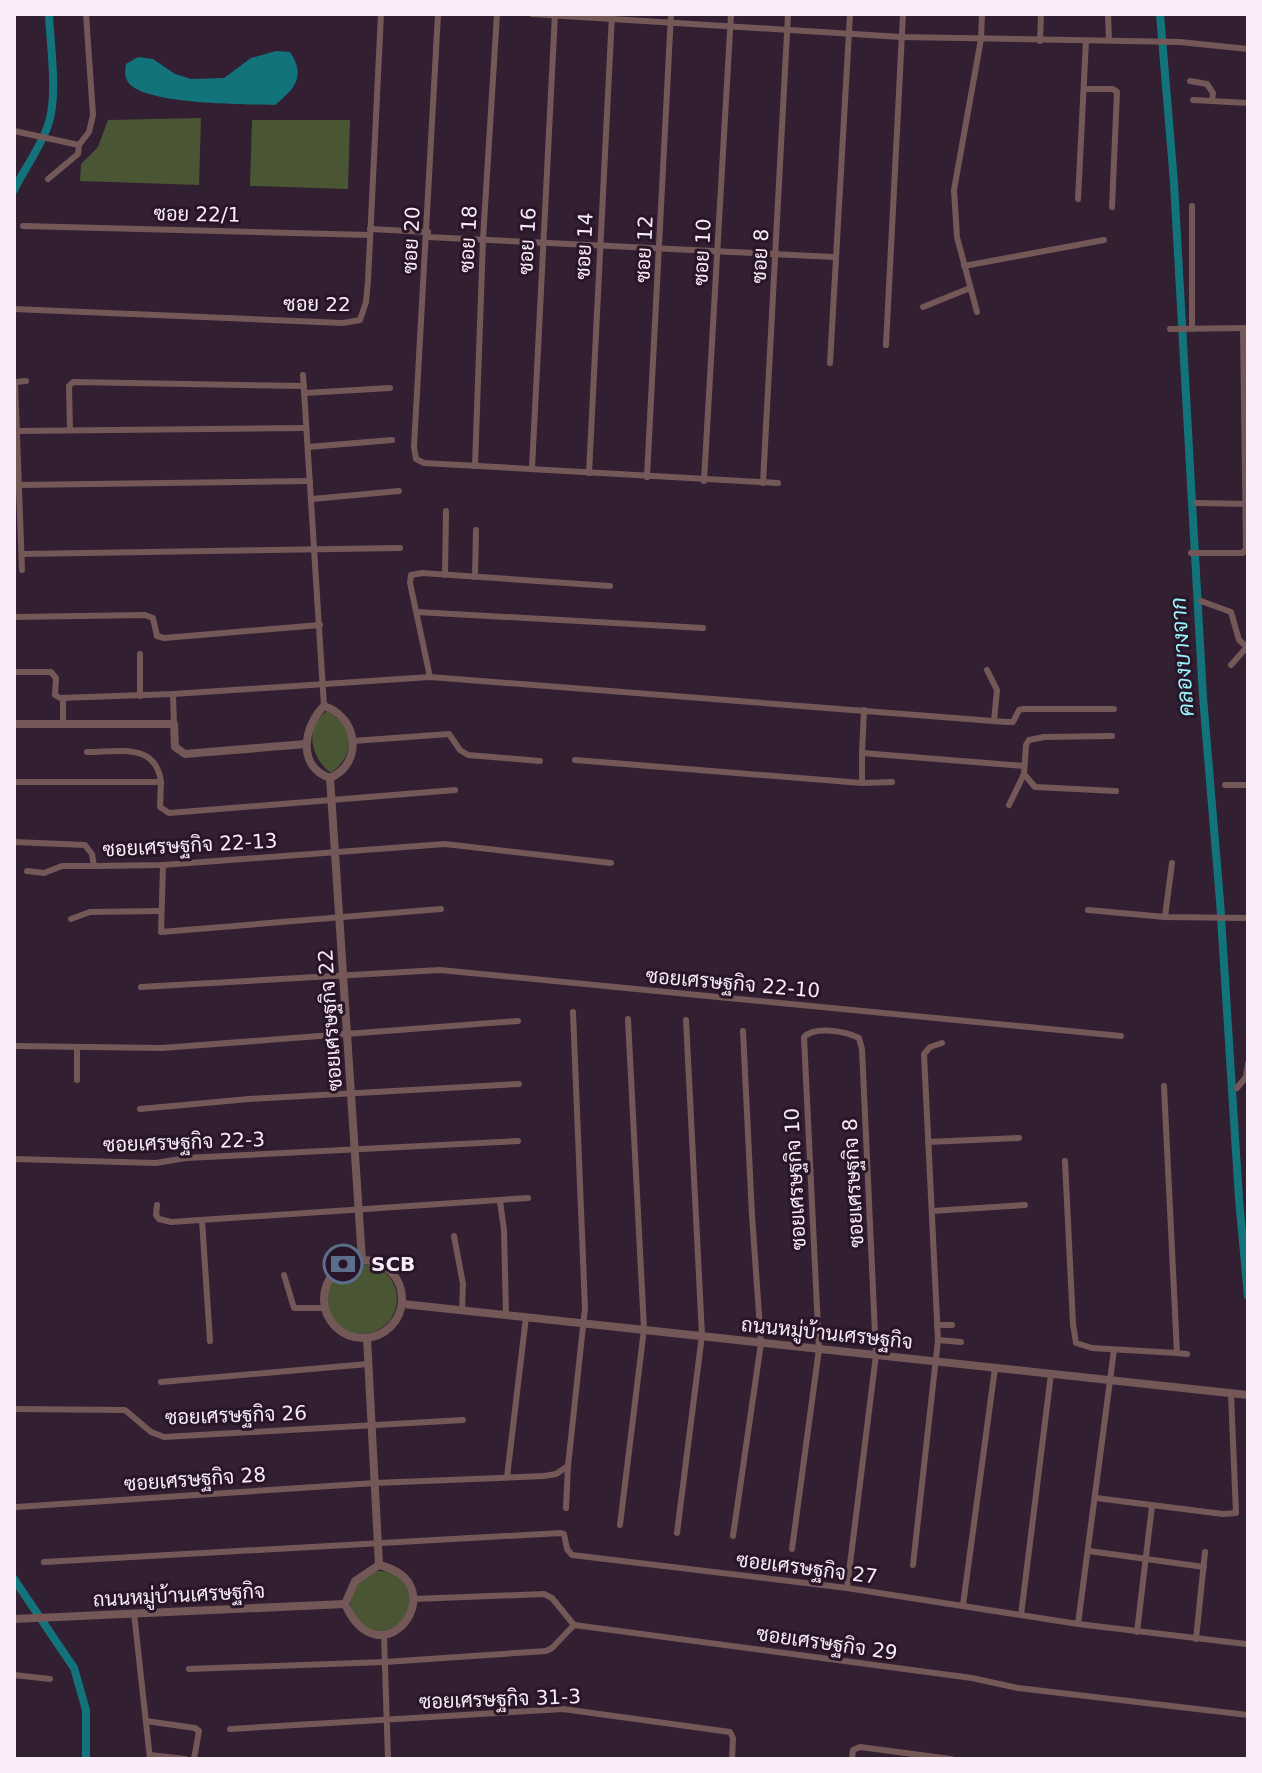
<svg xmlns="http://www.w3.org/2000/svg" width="1262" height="1773" font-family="'DejaVu Sans',Sarabun,sans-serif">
<rect width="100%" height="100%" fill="#321f32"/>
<g fill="#4a5534">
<polygon points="201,118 199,185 80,181 81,164 98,147 108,120"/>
<polygon points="252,120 350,120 348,189 250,186"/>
<path d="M 327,711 C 355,727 356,754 331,773 C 311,759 303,727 327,711 Z"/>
<circle cx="362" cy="1299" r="35"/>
<circle cx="380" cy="1601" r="30"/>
</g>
<path fill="#13737a" d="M 276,51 L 290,52 C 306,76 295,89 275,105 C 246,104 143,105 128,82 C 124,76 125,70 126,64 L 138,57 L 153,59 L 175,74 L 191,79 L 224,78 L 251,58 Z"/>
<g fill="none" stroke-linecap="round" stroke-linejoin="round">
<g stroke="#13737a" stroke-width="8">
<polyline points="1160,14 1174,183 1203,697 1220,901 1239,1199 1248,1296"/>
<path d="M 14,190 C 25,167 42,146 49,122 C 58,92 50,45 49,14"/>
<polyline points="14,1579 74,1668 86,1710 86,1759"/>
</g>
<g stroke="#745858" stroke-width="6">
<polyline points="438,14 414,447 416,459 424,463 778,483"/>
<polyline points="532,14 901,37 1180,42 1248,49"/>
<polyline points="1108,14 1109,40"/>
<polyline points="1040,41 1041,14"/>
<polyline points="1190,81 1207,84 1213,93 1212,101"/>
<polyline points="1084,89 1113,89 1117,92 1112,207"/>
<polyline points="1193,100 1248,103"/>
<polyline points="14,131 79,145 78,154 48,179"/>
<polyline points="79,145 89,132 93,115 86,14"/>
<polyline points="1078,199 1086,41"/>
<polyline points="1192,206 1192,329"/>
<polyline points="23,226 370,235"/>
<polyline points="370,229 428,232"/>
<polyline points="427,237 834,257"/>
<polyline points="964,266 1104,240"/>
<polyline points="923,307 970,288"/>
<polyline points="14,309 343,323 360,320 366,302 368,281 381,14"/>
<polyline points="977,312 957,237 954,190 981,39 982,14"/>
<polyline points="1170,329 1248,328"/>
<polyline points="886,345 903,14"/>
<polyline points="830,363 850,14"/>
<polyline points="303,375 324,706"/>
<polyline points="305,393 390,388"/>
<polyline points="70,430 69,386 73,382 304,386"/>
<polyline points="17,431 306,428"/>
<polyline points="308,447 392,440"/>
<polyline points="475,466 483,239 497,14"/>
<polyline points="532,468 555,14"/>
<polyline points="589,473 612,14"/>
<polyline points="647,477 671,14"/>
<polyline points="704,481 731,14"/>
<polyline points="763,483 788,14"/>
<polyline points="19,485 310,481"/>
<polyline points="312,499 399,491"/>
<polyline points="1197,503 1248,504"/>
<polyline points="1191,553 1243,553 1246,548 1243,329"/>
<polyline points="22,554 400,548"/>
<polyline points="22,570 15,382 26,381"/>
<polyline points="445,575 446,511"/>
<polyline points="475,577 476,530"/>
<polyline points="1201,601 1231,612 1239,640 1248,648"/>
<polyline points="417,612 703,628"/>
<polyline points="14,617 145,615 153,618 157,636 164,638 320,625"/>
<polyline points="140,654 140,696"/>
<polyline points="1231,665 1246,648"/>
<polyline points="987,670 997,690 994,721"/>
<polyline points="14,672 51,672 56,678 55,695 60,698 173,694 430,677 1006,722 1013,722 1019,710 1023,709 1114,709"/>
<polyline points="430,677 410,583 411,575 422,573 610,586"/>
<polyline points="173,694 174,724"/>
<polyline points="63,698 63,724"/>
<polyline points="864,710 862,753 1024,766"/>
<polyline points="1112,736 1044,737 1029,740 1026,745 1024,774 1035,787 1116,791"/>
<polyline points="353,741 449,734 460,750 468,755 540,761"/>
<path d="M 87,752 C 118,752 156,742 161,782"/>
<polyline points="575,760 862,783 862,753"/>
<polyline points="14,782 161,782 160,807 169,813 455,790"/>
<polyline points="862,783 892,782"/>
<polyline points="1225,785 1248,785"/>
<polyline points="1009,805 1024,774"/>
<polyline points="14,842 85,845 92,854 94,866 163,865 445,844 611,863"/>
<polyline points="163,865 161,932 441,909"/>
<polyline points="27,871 44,873 62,866 94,866"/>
<polyline points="1088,910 1165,917 1248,918"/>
<polyline points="1165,917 1172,863"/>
<polyline points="71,919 90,912 160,911"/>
<polyline points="141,987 440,970 1121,1036"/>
<polyline points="14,1046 162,1048 518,1021"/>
<polyline points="77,1049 77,1080"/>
<polyline points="1164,1086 1177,1353 1187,1354"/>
<polyline points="1237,1088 1246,1077 1248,1063"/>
<polyline points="140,1109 249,1099 519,1084"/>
<polyline points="928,1142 1019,1138"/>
<polyline points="14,1159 156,1163 186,1158 518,1141"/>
<polyline points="1065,1161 1073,1324 1076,1343 1092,1348 1177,1353"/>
<polyline points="500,1201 504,1230 506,1315"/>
<polyline points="157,1205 156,1215 159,1219 171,1222 528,1198"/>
<polyline points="932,1211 1025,1205"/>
<polyline points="202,1220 210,1341"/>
<polyline points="454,1236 463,1284 462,1310"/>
<polyline points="284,1275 294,1308 325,1308"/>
<polyline points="937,1325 952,1325"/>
<polyline points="938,1340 961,1342"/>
<polyline points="161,1382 368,1364"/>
<polyline points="14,1409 125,1410 151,1432 164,1437 463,1420"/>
<polyline points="507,1477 526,1317"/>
<polyline points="1096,1498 1223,1514 1236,1513 1231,1394"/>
<polyline points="16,1507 375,1483 544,1476 556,1474 568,1466"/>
<polyline points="566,1508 568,1466 585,1308 573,1012"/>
<polyline points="620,1525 644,1329 628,1019"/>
<polyline points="677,1533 702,1335 686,1020"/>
<polyline points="733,1536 761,1343 752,1215 743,1031"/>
<path d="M 792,1549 L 819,1349 L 804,1037 C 815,1026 845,1031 859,1038 L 862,1049 L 876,1355 L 847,1588"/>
<polyline points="1089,1551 1204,1567"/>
<polyline points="44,1562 561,1533 564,1534 567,1549 572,1555 847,1588 1078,1624 1246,1644"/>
<polyline points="913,1565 938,1340 924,1054 930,1047 942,1043"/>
<polyline points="414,1599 544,1594 552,1598 574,1625 972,1678 1018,1688 1248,1715"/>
<polyline points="963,1605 995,1368"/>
<polyline points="134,1613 150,1759"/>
<polyline points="1021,1615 1051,1374"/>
<polyline points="1078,1624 1114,1350"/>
<polyline points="1137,1632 1152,1506"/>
<polyline points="384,1635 388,1759"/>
<polyline points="1196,1639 1205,1552"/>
<polyline points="189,1669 385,1662 546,1651 552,1648 574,1625"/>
<polyline points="14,1675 50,1679"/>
<polyline points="146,1721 195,1728 199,1731 194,1759"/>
<polyline points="230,1729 563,1709 730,1732 733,1738 732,1759"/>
<polyline points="150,1755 185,1759"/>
<polyline points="852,1759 853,1750 860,1747 951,1759"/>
</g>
<g stroke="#745858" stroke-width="8">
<path d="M 324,706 C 358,717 364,763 330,778 C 296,766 304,726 324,706 Z"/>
<polyline points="14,724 174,724 175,747 185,754 306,744"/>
<polyline points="330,778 362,1260"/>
<circle cx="363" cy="1299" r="39"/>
<polyline points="403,1304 1248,1395"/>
<polyline points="367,1338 379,1565"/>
<path d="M 379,1565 C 458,1584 381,1685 345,1604 L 355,1581 Z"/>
<polyline points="14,1619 345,1604"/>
</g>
</g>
<defs>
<symbol id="bank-ring" viewBox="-11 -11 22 22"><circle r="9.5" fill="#281528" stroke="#5c6f8a" stroke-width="1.5"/><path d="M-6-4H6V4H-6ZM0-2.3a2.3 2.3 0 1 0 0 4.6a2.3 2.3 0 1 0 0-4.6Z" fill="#5c6f8a"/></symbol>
</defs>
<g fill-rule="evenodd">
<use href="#bank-ring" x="321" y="1242" width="44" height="44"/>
</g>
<g text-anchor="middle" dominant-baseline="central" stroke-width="6" stroke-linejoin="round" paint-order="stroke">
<g font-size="20" fill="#f9ebf8" stroke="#281528">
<text transform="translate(197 214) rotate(1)">ซอย 22/1</text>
<text transform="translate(468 239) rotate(-87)">ซอย 18</text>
<text transform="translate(411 240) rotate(-87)">ซอย 20</text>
<text transform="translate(527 241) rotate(-87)">ซอย 16</text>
<text transform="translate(584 246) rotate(-87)">ซอย 14</text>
<text transform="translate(644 249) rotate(-87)">ซอย 12</text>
<text transform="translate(702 252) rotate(-87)">ซอย 10</text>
<text transform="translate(760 256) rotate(-87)">ซอย 8</text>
<text x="317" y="304">ซอย 22</text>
<text transform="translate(190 845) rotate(-3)">ซอยเศรษฐกิจ 22-13</text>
<text transform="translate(733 983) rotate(5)">ซอยเศรษฐกิจ 22-10</text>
<text transform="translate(330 1020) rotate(-94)">ซอยเศรษฐกิจ 22</text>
<text transform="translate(184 1142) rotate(-2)">ซอยเศรษฐกิจ 22-3</text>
<text transform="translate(795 1179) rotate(-93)">ซอยเศรษฐกิจ 10</text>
<text transform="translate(853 1183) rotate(-93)">ซอยเศรษฐกิจ 8</text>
<text transform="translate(827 1333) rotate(6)">ถนนหมู่บ้านเศรษฐกิจ</text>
<text transform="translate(236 1415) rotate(-2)">ซอยเศรษฐกิจ 26</text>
<text transform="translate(195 1479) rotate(-4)">ซอยเศรษฐกิจ 28</text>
<text transform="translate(807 1568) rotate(7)">ซอยเศรษฐกิจ 27</text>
<text transform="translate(179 1595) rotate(-3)">ถนนหมู่บ้านเศรษฐกิจ</text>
<text transform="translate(827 1643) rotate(8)">ซอยเศรษฐกิจ 29</text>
<text transform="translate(500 1699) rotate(-2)">ซอยเศรษฐกิจ 31-3</text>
</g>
<g font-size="20" font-weight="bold" fill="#f9ebf8" stroke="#281528" text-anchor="start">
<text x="371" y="1264">SCB</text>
</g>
<g font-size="22" font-style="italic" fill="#99f6fe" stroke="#281528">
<text transform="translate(1182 657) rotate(-94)">คลองบางจาก</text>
</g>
</g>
<rect width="1262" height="1773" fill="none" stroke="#f9ebf8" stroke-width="32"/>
</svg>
